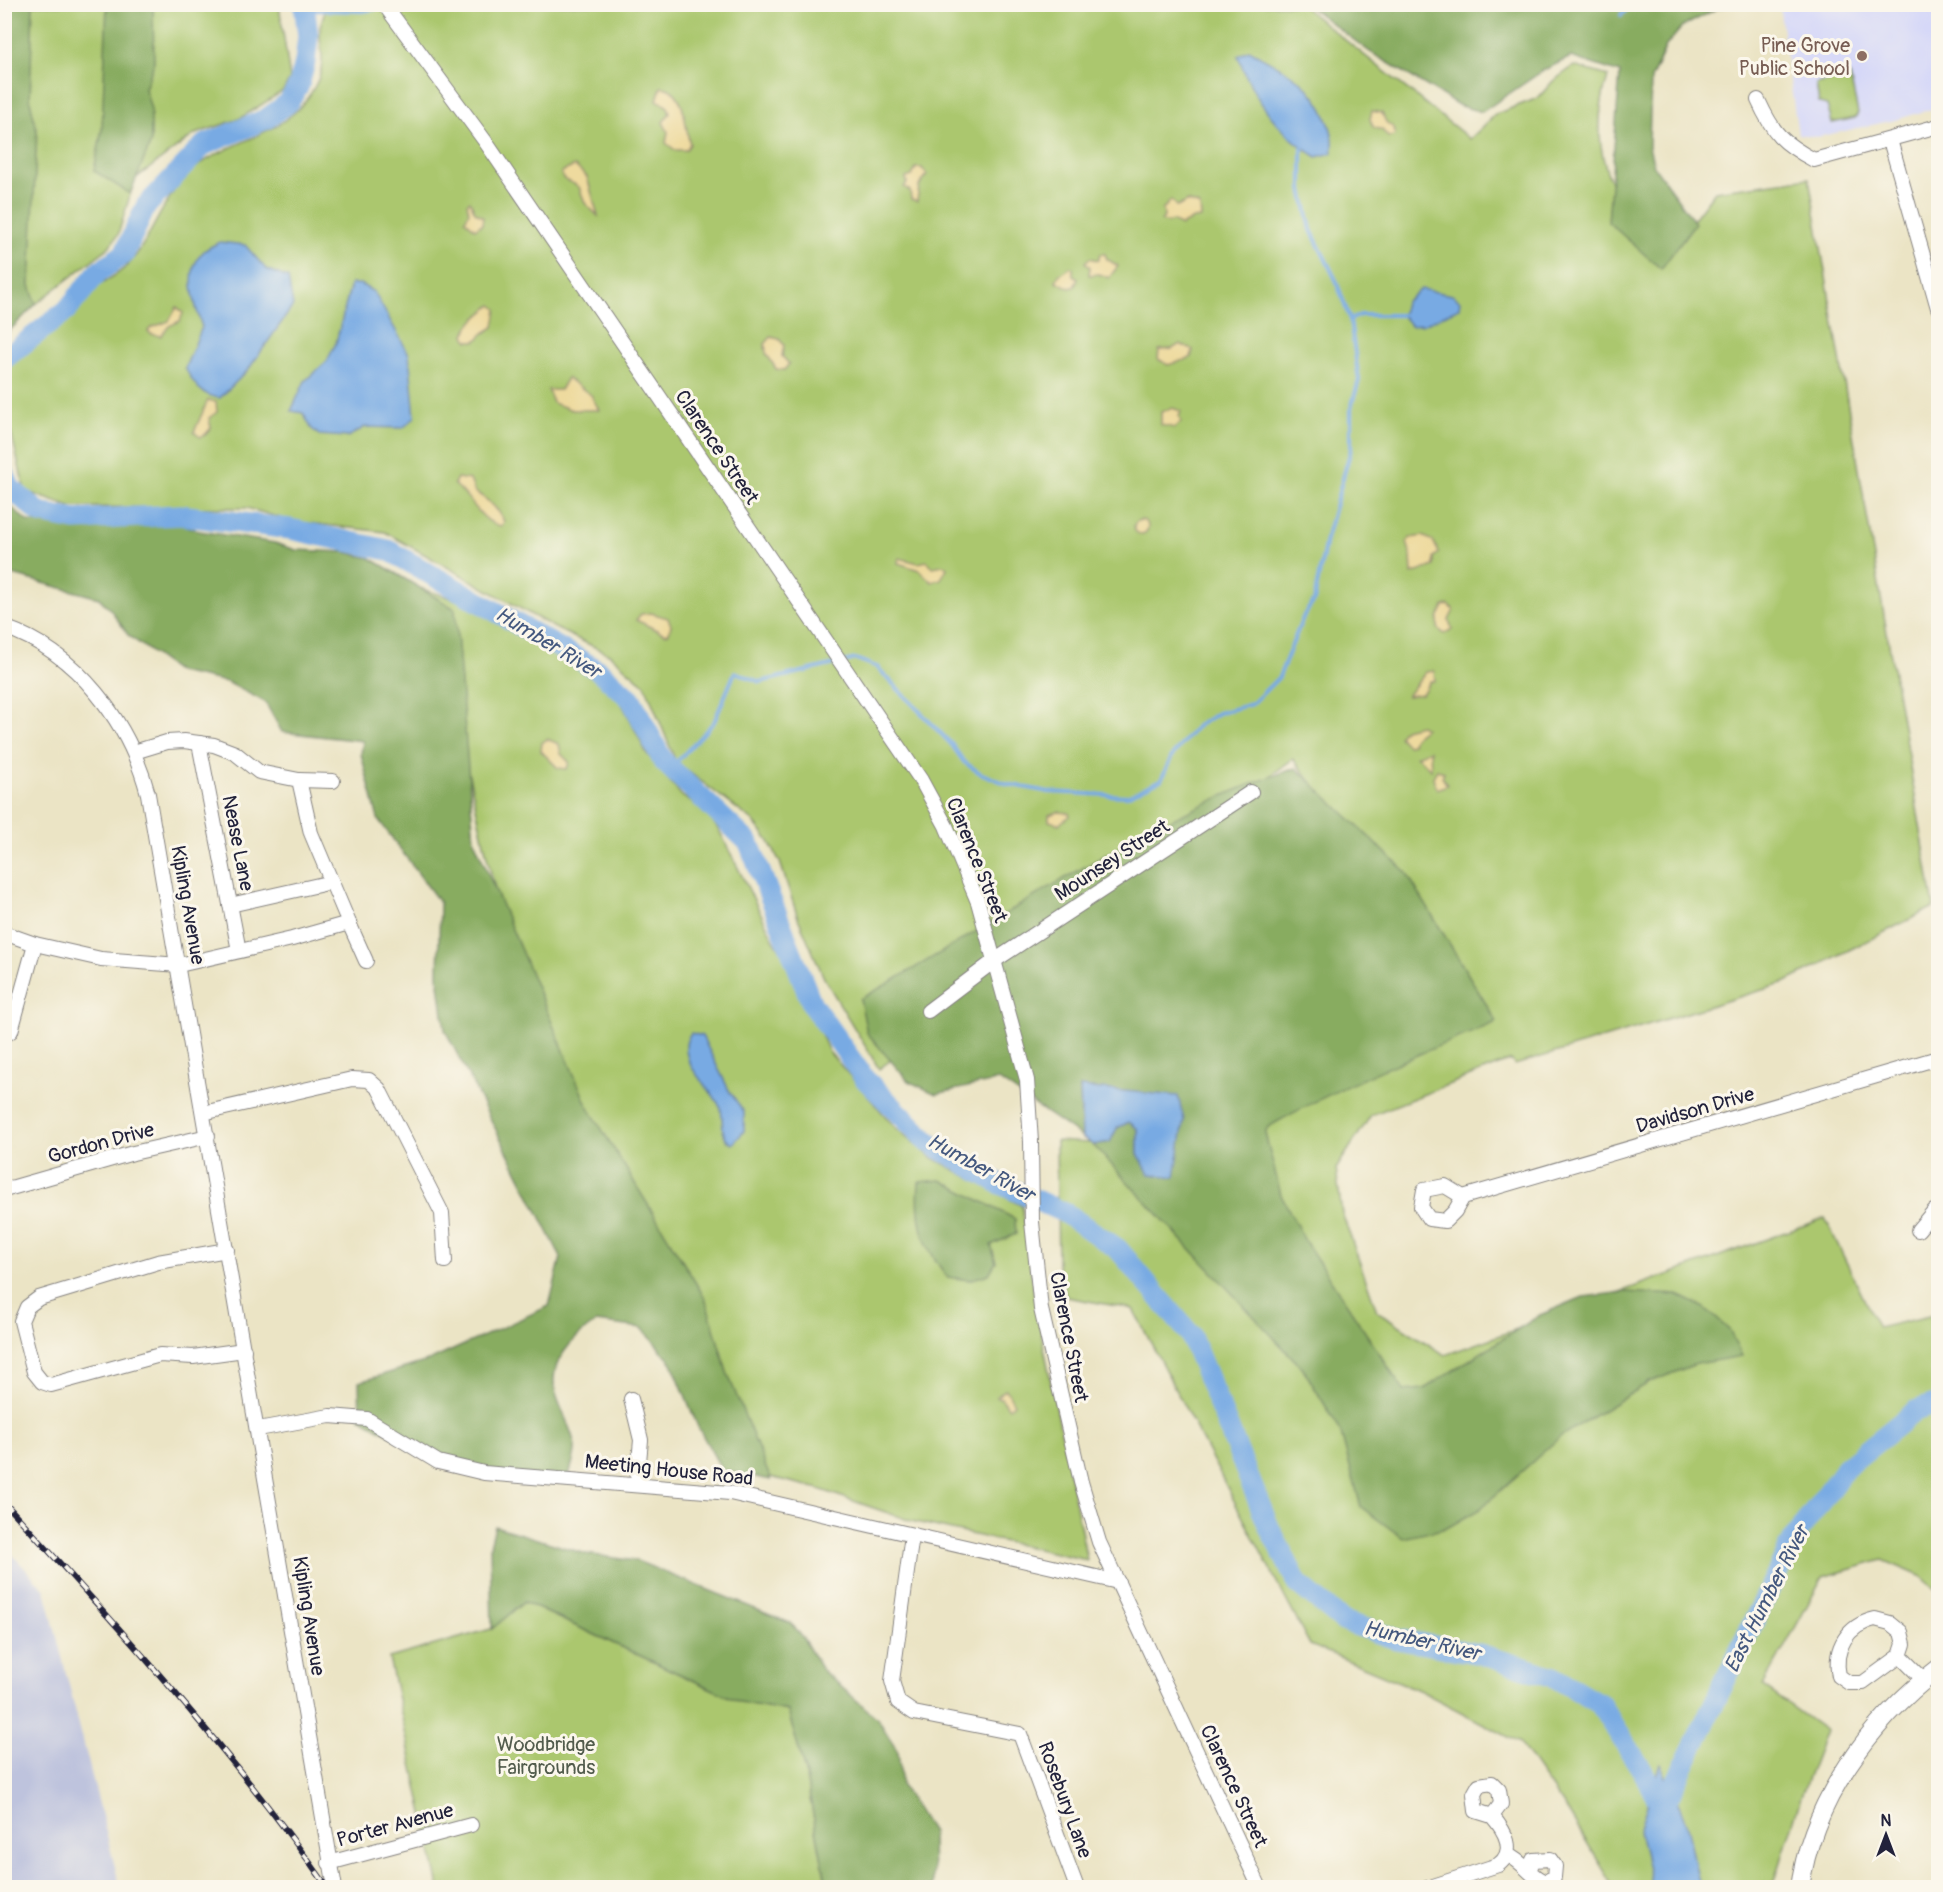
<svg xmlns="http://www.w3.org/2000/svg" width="1943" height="1892" font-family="Pangolin,sans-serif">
<rect width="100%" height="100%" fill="#fbf7ec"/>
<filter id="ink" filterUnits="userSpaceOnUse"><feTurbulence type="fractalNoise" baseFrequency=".0167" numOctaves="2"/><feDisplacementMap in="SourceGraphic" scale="12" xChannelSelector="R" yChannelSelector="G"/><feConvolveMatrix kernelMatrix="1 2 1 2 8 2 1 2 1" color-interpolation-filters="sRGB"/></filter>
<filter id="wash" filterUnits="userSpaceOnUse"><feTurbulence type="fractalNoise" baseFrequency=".008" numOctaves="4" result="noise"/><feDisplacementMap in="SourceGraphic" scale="24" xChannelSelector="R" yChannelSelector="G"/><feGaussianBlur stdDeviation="1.35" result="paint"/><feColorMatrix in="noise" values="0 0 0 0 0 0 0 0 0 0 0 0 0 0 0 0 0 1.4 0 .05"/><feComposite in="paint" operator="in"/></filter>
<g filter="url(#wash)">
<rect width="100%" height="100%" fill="#ebe4c5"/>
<polygon fill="#d6d8f8" points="1779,5 1938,5 1938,107 1895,120 1817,137 1798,134"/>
<polygon fill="#bec3dd" points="5,1547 45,1590 120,1887 5,1887"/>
<g fill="#abc76e" stroke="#667454" stroke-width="1.5">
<polygon points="5,5 279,5 290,79 283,91 239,119 195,134 135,179 118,235 108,248 36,304 5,335"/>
<path d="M 323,5 L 1301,5 L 1470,139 L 1496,114 L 1538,98 L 1553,81 L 1574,66 L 1608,76 C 1583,157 1618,199 1658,266 L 1715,191 L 1809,178 L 1934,907 L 1782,984 L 1515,1065 L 1511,1060 L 1371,1115 L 1336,1169 L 1342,1213 L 1377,1311 L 1445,1355 L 1825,1218 L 1878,1328 L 1938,1314 L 1938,1593 L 1920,1576 L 1883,1560 L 1823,1577 L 1763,1686 L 1826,1731 L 1803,1791 L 1773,1887 L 1614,1887 L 1569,1813 L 1520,1743 L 1421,1691 L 1310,1645 L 1133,1309 L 1066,1297 L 1058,1266 L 1056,1141 L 1175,1148 L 1360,844 L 1293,759 L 879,1069 L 824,978 L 798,918 L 780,862 L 768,840 L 753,821 L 676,762 L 645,685 L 609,654 L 555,628 L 385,532 L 291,521 L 247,508 L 70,507 L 25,491 L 5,407 L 5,359 C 31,337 57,311 86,292 C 102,282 121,275 134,258 C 155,230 167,190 195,168 C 237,136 294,135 318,80 C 327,57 318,46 320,27 C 321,21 324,15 326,9 Z"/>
<polygon points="1850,75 1858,113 1855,118 1832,123 1827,105 1819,103 1816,84"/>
<polygon points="332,552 370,558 420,588 466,603 502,622 612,684 647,754 682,796 705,811 719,830 774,940 793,969 829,1052 895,1127 931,1157 1022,1206 1036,1308 1087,1560 911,1521 816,1488 766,1476 519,982 487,857 453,702"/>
<polygon points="524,1602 740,1702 788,1711 805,1772 827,1887 439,1887 389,1658 491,1629"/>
</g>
<g fill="#88ac61" stroke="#55674e" stroke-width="1.5">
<polygon points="5,4 33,5 30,101 37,131 30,285 36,304 5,335"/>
<polygon points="107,5 153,5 154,63 145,89 151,109 151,142 130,194 94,171 102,129"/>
<polygon points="1307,5 1732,5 1716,9 1682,27 1666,46 1651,79 1649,147 1654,166 1695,223 1661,269 1608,222 1620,73 1571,57 1544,70 1482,112 1460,106 1370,52"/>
<path d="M 4,501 L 28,522 L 182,524 L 199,531 L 275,543 L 296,550 L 345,552 L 370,558 L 455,609 L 474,840 L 587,1105 L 705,1298 L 727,1372 L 771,1480 L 722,1470 L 698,1427 L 672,1363 L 642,1328 L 596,1322 C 574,1337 546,1363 556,1394 C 561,1411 572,1429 575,1446 C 576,1457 569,1472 567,1483 L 448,1467 L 360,1418 L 359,1382 L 431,1360 L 549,1306 L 561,1257 L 445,1030 L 438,976 L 440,903 L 378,819 L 361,754 L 363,741 L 282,732 L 265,702 L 227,682 L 178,672 L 128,635 L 111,610 L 99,598 L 5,573 Z"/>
<path d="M 1296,768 L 1406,872 L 1497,1022 C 1419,1054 1341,1085 1268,1127 L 1265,1133 L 1281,1195 L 1305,1241 L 1404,1391 L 1424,1389 L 1540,1315 L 1583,1297 L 1626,1292 L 1678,1295 L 1705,1308 L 1729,1330 L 1742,1356 L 1696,1364 L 1650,1382 L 1561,1436 L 1480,1509 L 1447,1528 L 1403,1538 L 1361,1507 L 1340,1430 L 1304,1370 L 1093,1145 L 1110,1142 L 1117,1128 L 1129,1122 L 1138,1129 L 1138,1154 L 1184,1120 L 1080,1087 L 1082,1137 L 999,1080 L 936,1094 L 908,1081 L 867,1033 L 860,999 C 1004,921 1139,819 1296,768 Z"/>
<path d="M 941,1180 L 1015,1219 L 1016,1234 L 991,1245 L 996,1262 L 989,1274 L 969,1280 L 947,1277 C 922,1243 916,1224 919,1182 Z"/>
<polygon points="495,1526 586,1554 637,1561 790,1623 800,1633 822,1670 878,1719 898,1752 902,1786 932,1832 933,1887 827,1887 805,1772 788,1711 740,1702 524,1602 492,1629 490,1546"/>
</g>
<g fill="#eeda9e" stroke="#887e6c" stroke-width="1.5">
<polygon points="928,5 946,5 948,10 943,14 932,15"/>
<path d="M 661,87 C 687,88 684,127 690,144 L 686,150 L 675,150 L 666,143 L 668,132 L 663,122 L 670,113 L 668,107 L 657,100 Z"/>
<polygon points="1372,111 1382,113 1386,122 1394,128 1395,136 1388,137 1382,130 1373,127 1370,119"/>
<path d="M 575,166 L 587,177 L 598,216 L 585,203 L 579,187 C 572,181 561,182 561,172 Z"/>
<polygon points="916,168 922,168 927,175 919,186 917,201 911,199 910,191 904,187 907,183 906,178 912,176"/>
<polygon points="1171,200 1177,207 1188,201 1200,206 1201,218 1193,219 1181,226 1172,221 1168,223 1161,221 1164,217 1163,209"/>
<polygon points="470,201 475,212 483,217 482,224 475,229 465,220 469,212 467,203"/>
<polygon points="1100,254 1105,254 1107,259 1118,266 1109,278 1099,274 1089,275 1090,267 1085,262 1090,258 1098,260"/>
<polygon points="1070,267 1073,268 1073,276 1078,279 1074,287 1069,288 1056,281 1059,275"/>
<path d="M 492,305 L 497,309 L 494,327 L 484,333 L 476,341 L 468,341 L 465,335 C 468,323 483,312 492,305 Z"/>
<polygon points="177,307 183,313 180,321 169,326 161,336 151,334 148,331 151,328 169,321"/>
<polygon points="771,337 779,339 784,345 782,356 789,364 784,370 776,369 766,353 765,344"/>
<polygon points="1180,344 1193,350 1191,358 1168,365 1158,359 1159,350 1172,349"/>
<polygon points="567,378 591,395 599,410 572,410 553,403 548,390 560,390"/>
<polygon points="208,400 216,402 217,412 209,418 211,428 205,435 200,437 194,432"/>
<polygon points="1172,408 1181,411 1179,417 1181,422 1175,428 1161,425 1161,412"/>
<path d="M 457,478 L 470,480 L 475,492 C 486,498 501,511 504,522 L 502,526 C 481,524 470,495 454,484 Z"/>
<circle cx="1141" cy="527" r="7"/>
<polygon points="1423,536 1433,541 1439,553 1434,557 1434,566 1412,574 1411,556 1407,542 1410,538"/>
<polygon points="899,558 918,563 927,561 933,567 943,565 947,568 941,579 932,582 919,570 898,563"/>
<polygon points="1449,605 1454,610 1449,620 1452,629 1444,634 1438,628 1438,618 1444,606"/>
<polygon points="651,613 668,618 671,625 669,633 665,634 636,620 641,614"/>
<polygon points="1434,671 1435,681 1430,681 1422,694 1407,696 1426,672"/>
<polygon points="1420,725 1425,728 1414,737 1412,744 1407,745 1399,736 1404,729"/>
<polygon points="547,739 559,744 561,754 569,762 567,769 558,768 541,751 542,743"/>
<polygon points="1430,750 1431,769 1416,756"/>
<polygon points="1437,770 1444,772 1442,777 1447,785 1437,789 1433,777"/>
<polygon points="1058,812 1069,813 1070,816 1059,824 1049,821 1049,815"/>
<polygon points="1006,1389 1014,1404 1009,1408 1001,1398 996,1397"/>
</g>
<g fill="#78aae3" stroke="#4d668f" stroke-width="1.5">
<path d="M 1249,50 C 1285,70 1313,81 1328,121 C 1332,133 1335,140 1332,153 L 1317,157 C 1278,133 1253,98 1238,56 Z"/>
<path d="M 220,242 L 245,245 L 266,269 L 288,278 L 293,306 L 248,370 L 220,398 C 201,396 194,384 185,368 L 202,327 C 195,306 183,271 203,252 C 207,248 214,245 220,242 Z"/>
<polygon points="351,284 360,284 374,292 409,354 415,417 403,428 365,427 348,437 319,435 311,428 303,413 291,411 305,381 327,361 336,343"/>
<polygon points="1421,289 1452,295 1460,301 1459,308 1425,324 1411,326 1402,315 1405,302"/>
<path d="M 691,1033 L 702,1036 L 730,1092 L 744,1112 L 744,1131 L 733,1144 C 718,1139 725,1119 720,1107 C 712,1089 691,1074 687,1055 C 685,1047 686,1039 691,1033 Z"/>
<polygon points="1080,1087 1178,1096 1184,1120 1175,1177 1149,1174 1138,1154 1138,1129 1129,1122 1117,1128 1110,1142 1093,1145 1082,1137"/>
<polygon points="1660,1763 1686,1822 1700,1887 1652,1887 1639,1831"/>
</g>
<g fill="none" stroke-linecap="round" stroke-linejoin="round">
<g stroke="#78aae3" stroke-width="4">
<polyline points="396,5 398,4"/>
<polyline points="306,10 363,11 375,9"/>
<polyline points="1621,15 1632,4"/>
<polyline points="1350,320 1360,315 1402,315"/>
<polyline points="671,768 714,722 735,672 760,682 856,659 877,667 952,745 964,762 980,773 1007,784 1049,792 1127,796 1161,780 1172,756 1197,726 1218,713 1252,704 1279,677 1304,615 1314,601 1326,539 1351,449 1351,408 1359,380 1350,320 1336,280 1311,230 1302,189 1302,148"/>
</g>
<g stroke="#78aae3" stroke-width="21">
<polyline points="4,359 67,310 98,272 124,254 146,206 204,145 266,119 288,103 299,85 305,62 308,36 304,4"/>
<polyline points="4,473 10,488 40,513 75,520 180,515 290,529 388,550 598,670 631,699 663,761 749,843 812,1004 865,1079 928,1142 1000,1184 1065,1213 1118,1249 1190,1334 1269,1527 1298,1584 1343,1621 1396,1639 1480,1654 1554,1677 1600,1704 1642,1770 1665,1812"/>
<polyline points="1664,1807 1794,1538 1847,1466 1915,1411 1938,1403"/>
</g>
</g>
</g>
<g filter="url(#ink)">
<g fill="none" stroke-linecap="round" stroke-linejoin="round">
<defs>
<g id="minor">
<polyline points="384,4 485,141 921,780 946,826 978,902 1027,1080 1031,1142 1032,1222 1041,1309 1081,1482 1099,1542 1260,1888"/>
<path d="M 1758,100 C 1773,133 1782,143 1814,160 L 1938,126"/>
<polyline points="1890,140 1938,308"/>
<path d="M 4,627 C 77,652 129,722 148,794 L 335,1888"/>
<polyline points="199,743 239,951"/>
<polyline points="299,780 333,781"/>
<polyline points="230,905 332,882"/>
<polyline points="349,923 366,961"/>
<polyline points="4,933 35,944 101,959 179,965 292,939 349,923 311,833 299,780 259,772 235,753 214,745 184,741 167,742 134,752"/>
<polyline points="928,1011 994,961 1251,792"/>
<polyline points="4,1036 11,1031 35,944"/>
<polyline points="203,1113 352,1079 369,1080 379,1089 442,1213 445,1261"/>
<polyline points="4,1190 133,1153 208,1136"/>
<polyline points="1463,1197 1445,1186 1424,1190 1421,1207 1429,1219 1445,1221 1455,1211 1463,1197 1938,1058"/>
<polyline points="1918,1230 1934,1211 1938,1209"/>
<polyline points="227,1250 158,1262 39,1298 27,1307 21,1321 34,1372 42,1382 51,1385 160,1355 193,1357 244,1350"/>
<polyline points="631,1399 641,1440 637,1483"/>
<polyline points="258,1429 330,1416 367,1419 438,1462 484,1473 730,1493 1118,1582"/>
<polyline points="912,1535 892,1681 898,1702 914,1713 1020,1734 1077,1888"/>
<path d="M 1875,1619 L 1890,1623 L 1901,1632 L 1904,1644 L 1900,1656 L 1863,1683 L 1849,1683 L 1839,1676 C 1833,1648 1848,1625 1875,1619 Z"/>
<polyline points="1900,1656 1924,1680"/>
<path d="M 1508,1855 C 1525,1863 1531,1878 1546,1882 L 1554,1877 L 1555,1866 L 1550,1859 L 1533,1860 L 1530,1869"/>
<polyline points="329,1863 471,1825"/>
<path d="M 1427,1888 L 1498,1865 C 1517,1851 1505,1831 1492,1816 L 1501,1804 L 1499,1790 L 1492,1783 L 1479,1785 L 1474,1794 L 1476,1811 L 1492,1816"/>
</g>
<path id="major" d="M 1800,1888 C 1811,1802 1871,1720 1938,1669"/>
</defs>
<use href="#minor" stroke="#868380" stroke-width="16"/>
<use href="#major" stroke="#868380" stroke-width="20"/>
<use href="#minor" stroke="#fff" stroke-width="14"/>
<use href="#major" stroke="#fff" stroke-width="18"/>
<defs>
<path id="rail" d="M 4,1502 C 118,1626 231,1750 328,1888"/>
</defs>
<use href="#rail" stroke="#22223b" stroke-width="6"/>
<use href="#rail" stroke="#fbf7ec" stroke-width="4" stroke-dasharray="11" stroke-linecap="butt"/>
</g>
</g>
<circle fill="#8d6e63" stroke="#fbf7ec" stroke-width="2" cx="1862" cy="56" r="6"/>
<g text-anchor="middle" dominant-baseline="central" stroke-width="6" stroke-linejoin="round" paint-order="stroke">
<g font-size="20" fill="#785e54" stroke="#fbf7ec" text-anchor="end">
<text x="1850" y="45">Pine Grove<tspan x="1850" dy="23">Public School</tspan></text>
</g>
<g font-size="20" fill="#22223b" stroke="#fbf7ec">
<text transform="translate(717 447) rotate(56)">Clarence Street</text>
<text transform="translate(238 843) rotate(79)">Nease Lane</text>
<text transform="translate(977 860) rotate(68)">Clarence Street</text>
<text transform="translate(1112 860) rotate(-33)">Mounsey Street</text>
<text transform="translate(188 905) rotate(80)">Kipling Avenue</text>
<text transform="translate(1695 1110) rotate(-16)">Davidson Drive</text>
<text transform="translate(101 1143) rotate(-15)">Gordon Drive</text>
<text transform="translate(1069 1337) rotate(79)">Clarence Street</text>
<text transform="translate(669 1470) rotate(6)">Meeting House Road</text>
<text transform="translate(309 1616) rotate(81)">Kipling Avenue</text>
<text transform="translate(1234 1786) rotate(65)">Clarence Street</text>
<text transform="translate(1065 1800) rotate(70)">Rosebury Lane</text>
<text transform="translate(395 1825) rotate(-15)">Porter Avenue</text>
</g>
<g font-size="20" fill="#525c4d" stroke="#fbf7ec">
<text x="546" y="1744">Woodbridge<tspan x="546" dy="23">Fairgrounds</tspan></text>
</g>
<g font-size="21" font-style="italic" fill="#44587e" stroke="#fbf7ec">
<text transform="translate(548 643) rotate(31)">Humber River</text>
<text transform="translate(981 1168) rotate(29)">Humber River</text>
<text transform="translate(1767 1599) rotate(-63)">East Humber River</text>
<text transform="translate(1422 1641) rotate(13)">Humber River</text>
</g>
</g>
<rect width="1943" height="1892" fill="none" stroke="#fbf7ec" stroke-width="24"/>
<g transform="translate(1886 1835)" stroke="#fbf7ec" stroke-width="4.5" paint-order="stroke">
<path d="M0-4.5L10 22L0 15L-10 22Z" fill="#22223b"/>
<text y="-9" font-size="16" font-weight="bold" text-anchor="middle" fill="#22223b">N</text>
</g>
</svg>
